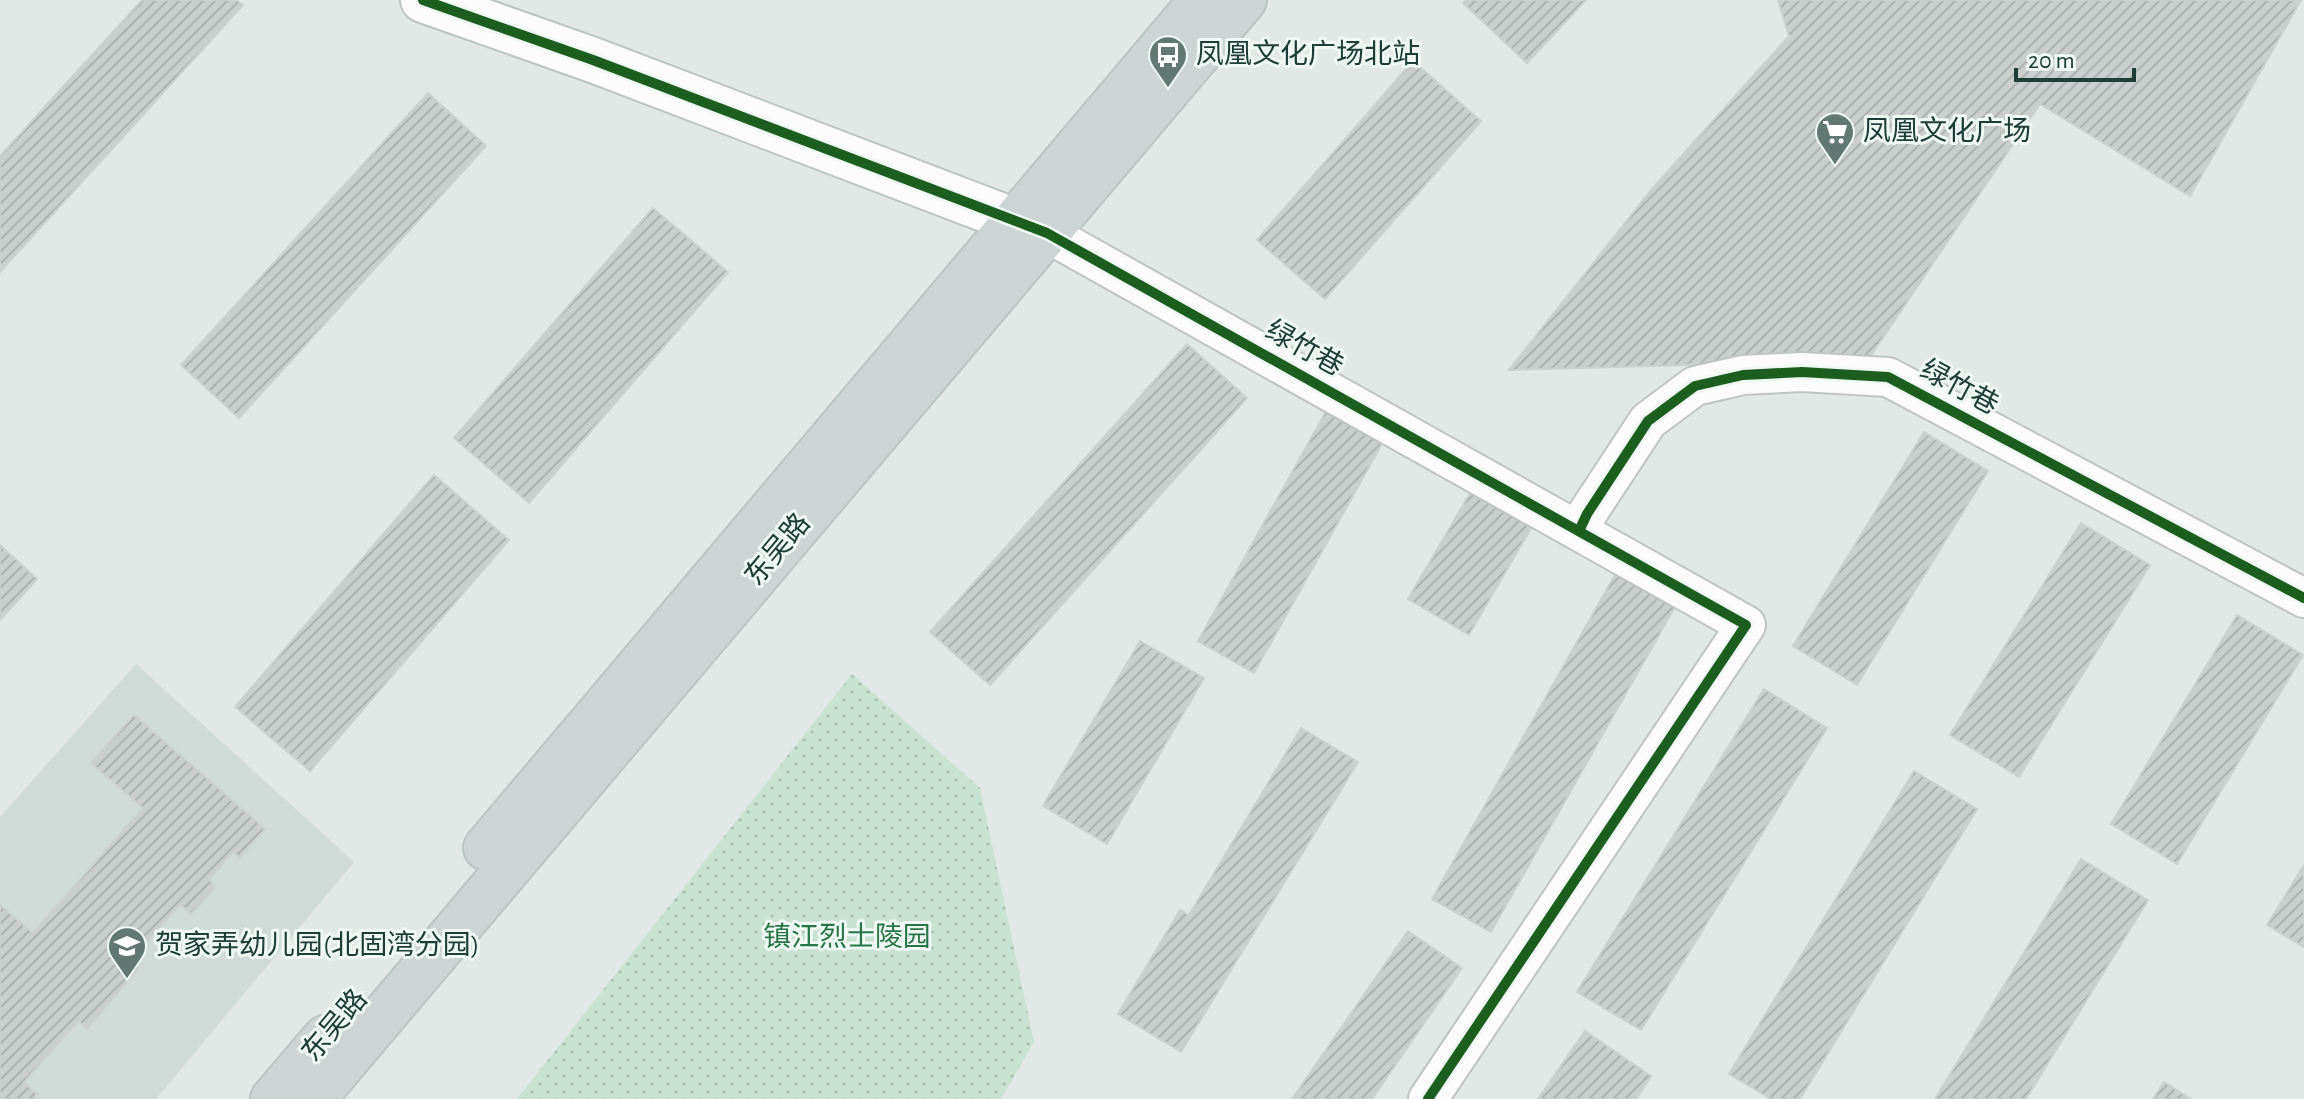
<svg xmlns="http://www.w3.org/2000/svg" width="2304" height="1099" font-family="'Alegreya Sans','Noto Sans SC',sans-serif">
<defs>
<pattern id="park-dots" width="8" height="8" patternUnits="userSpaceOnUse" patternTransform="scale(2)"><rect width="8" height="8" fill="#cae2d2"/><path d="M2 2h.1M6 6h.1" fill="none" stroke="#adc3b5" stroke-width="1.8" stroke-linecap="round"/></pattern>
<pattern id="building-hatch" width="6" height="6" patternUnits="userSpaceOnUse" patternTransform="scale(2)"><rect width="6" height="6" fill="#cacfcd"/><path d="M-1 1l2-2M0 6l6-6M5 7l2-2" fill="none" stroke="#adb3b1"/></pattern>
</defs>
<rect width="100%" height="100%" fill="#e2e8e5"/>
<polygon fill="#d0dad6" points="136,664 354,862 156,1099 0,1099 0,817"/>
<polygon fill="url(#park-dots)" points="852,674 980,788 1034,1042 1001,1099 517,1099"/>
<g fill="url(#building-hatch)" stroke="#cbd1ce" stroke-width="2">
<polygon points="142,0 237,0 243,5 0,272 0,156"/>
<polygon points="1466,0 1586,0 1527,63 1463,3"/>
<polygon points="1778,0 2301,0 2190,196 2040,104 1868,360 1509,370 1651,190 1789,36"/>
<polygon points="1413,61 1481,121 1325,299 1257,240"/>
<polygon points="428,93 486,146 239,418 181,365"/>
<polygon points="653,208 728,272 529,503 454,438"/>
<polygon points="1187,344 1247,398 990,685 930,632"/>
<polygon points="1330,404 1387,435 1254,673 1198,641"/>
<polygon points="1924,432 1988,471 1857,685 1793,646"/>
<polygon points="434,475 509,540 310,771 235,707"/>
<polygon points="1473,488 1534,523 1469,635 1408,599"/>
<polygon points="2081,523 2150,565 2019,777 1950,735"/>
<polygon points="0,545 37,579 0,620"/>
<polygon points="1617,571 1676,605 1491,932 1432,899"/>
<polygon points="2237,615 2303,655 2177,864 2111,824"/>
<polygon points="1140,641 1204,678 1107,844 1043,806"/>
<polygon points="1764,689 1827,728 1641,1030 1577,992"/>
<polygon points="134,715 265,829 240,858 233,852 209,879 215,888 191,914 180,904 130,961 138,969 87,1029 78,1021 24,1082 37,1094 33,1099 0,1099 0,905 33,933 143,808 91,763"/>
<polygon points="1301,728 1358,762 1181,1052 1118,1014 1180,910 1189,915"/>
<polygon points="1914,771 1977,809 1800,1099 1771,1099 1729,1074"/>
<polygon points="2081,859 2148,900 2026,1099 1935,1099"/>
<polygon points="2304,865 2304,947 2267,925"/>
<polygon points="1408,931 1462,968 1372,1099 1292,1099"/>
<polygon points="1585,1031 1651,1076 1636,1099 1538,1099"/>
<polygon points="2164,1082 2191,1099 2153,1099"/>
</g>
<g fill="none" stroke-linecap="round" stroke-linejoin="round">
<defs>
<g id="street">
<polyline points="1047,233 1746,625 1428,1099"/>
<polyline points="1579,531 1587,514 1648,421 1695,386 1743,375 1802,372 1888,377 2304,598"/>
</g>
<polyline id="secondary" points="423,0 593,60 1047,233"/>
<g id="primary">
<polyline points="486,848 1202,0"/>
<polyline points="273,1099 325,1038"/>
<polyline points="313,1099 1244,0"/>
</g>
</defs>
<use href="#street" stroke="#bfc5c3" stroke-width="42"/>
<use href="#secondary" stroke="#bec6c3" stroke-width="48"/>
<use href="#primary" stroke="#bbc5c2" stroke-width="48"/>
<use href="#street" stroke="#fbfcfb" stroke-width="38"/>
<use href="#secondary" stroke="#fbfcfb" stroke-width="44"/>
<use href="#primary" stroke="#ccd5d3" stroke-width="44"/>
<defs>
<g id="cycleway">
<polyline points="423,0 593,60 1047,233 1746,625 1428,1099"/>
<polyline points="1579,531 1587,514 1648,421 1695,386 1743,375 1802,372 1888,377 2304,598"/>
</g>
</defs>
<use href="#cycleway" stroke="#f0f8f4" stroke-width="15"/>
<use href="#cycleway" stroke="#1b5e20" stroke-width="10"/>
</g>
<defs>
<symbol id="bus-pin" viewBox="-11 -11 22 30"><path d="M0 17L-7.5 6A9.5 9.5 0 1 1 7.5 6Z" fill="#647873" stroke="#f0f8f4"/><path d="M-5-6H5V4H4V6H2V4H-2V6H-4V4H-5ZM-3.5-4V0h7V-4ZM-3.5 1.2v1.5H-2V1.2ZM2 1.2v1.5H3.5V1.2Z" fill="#fff"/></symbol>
<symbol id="supermarket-pin" viewBox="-11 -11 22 30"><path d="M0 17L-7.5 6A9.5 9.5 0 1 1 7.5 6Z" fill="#647873" stroke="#f0f8f4"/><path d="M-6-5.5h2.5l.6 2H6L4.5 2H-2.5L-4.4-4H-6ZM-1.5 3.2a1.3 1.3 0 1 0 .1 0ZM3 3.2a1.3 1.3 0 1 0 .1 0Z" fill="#fff"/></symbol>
<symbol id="school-pin" viewBox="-11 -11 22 30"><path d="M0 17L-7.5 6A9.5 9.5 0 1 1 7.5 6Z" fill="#647873" stroke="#f0f8f4"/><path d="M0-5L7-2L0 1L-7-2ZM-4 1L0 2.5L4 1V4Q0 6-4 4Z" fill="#fff"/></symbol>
</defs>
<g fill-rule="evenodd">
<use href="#bus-pin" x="1146" y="33" width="44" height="60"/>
<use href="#supermarket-pin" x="1813" y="110" width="44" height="60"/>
<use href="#school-pin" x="105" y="924" width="44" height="60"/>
</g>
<g text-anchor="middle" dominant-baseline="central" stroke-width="6" stroke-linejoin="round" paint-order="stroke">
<g font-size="28" fill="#203c36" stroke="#f0f8f4" text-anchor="start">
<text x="1196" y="55">凤凰文化广场北站</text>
<text x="1863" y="132">凤凰文化广场</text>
<text x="155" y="946">贺家弄幼儿园(北固湾分园)</text>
</g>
<g font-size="28" fill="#203c36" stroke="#f0f8f4">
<text transform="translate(1304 349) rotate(29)">绿竹巷</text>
<text transform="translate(1959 388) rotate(28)">绿竹巷</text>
<text transform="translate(778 550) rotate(-50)">东吴路</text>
<text transform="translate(335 1026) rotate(-50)">东吴路</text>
</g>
<g font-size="28" fill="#287549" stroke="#f0f8f4">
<text x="847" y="938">镇江烈士陵园</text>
</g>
</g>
<path d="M2016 68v12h118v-12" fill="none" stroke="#203c36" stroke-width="4"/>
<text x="2028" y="68" font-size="24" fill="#203c36" stroke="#f0f8f4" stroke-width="6" paint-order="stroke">20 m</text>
</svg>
